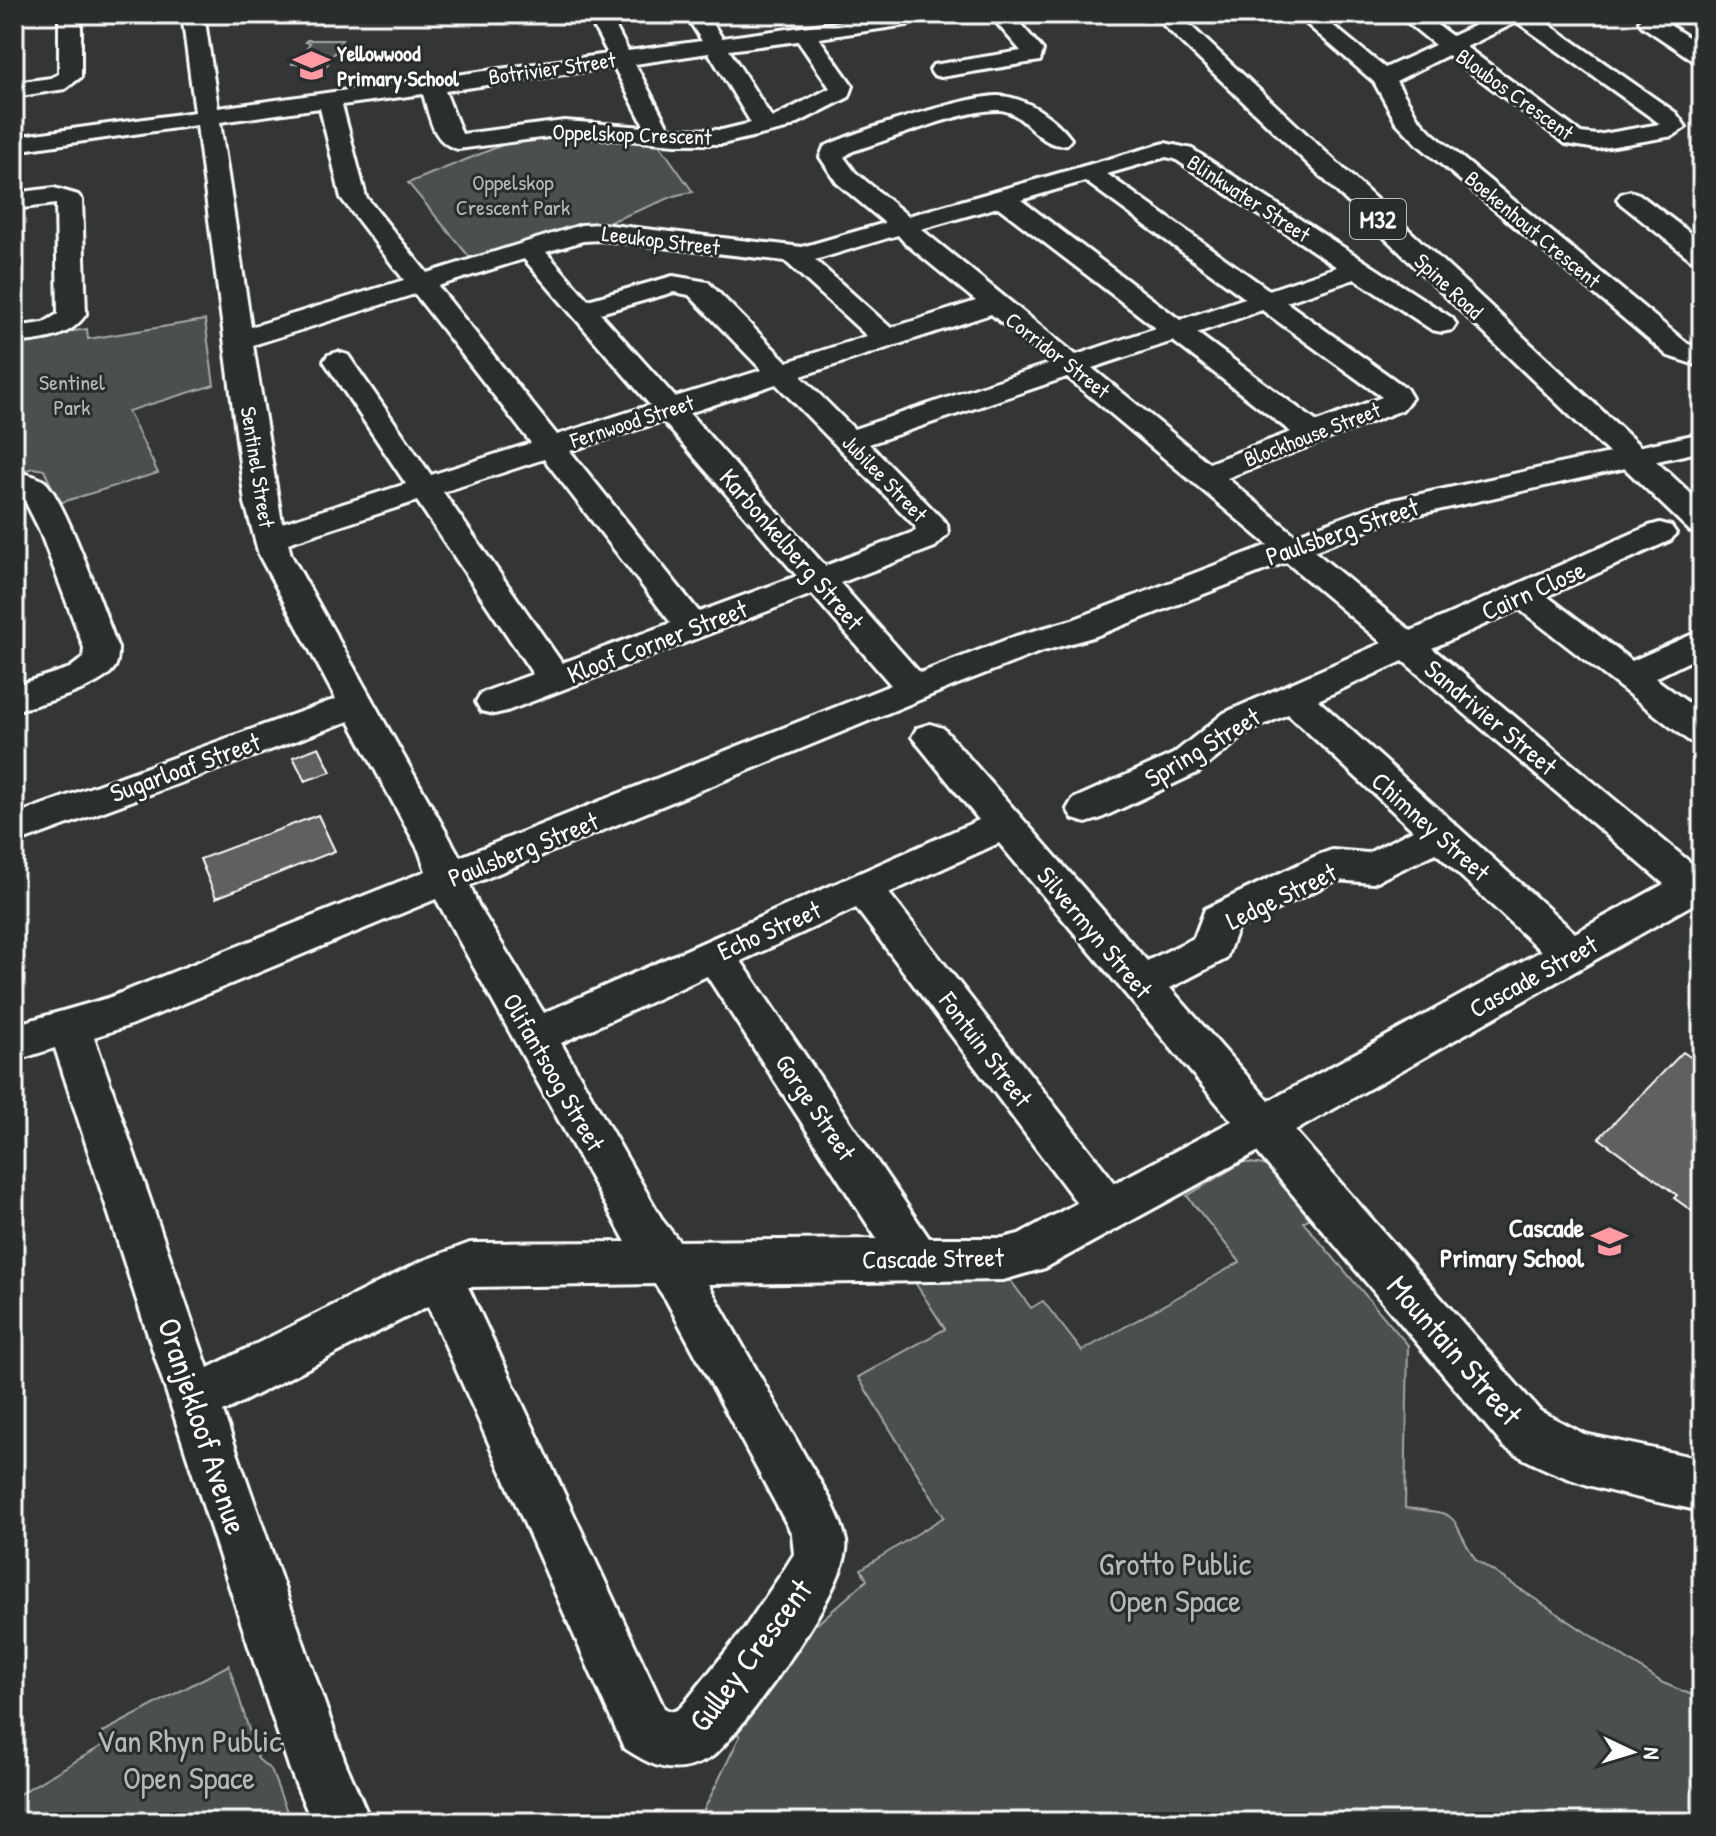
<svg xmlns="http://www.w3.org/2000/svg" width="1716" height="1836" font-family="'Patrick Hand',sans-serif">
<rect width="100%" height="100%" fill="#333536"/>
<filter id="ink" filterUnits="userSpaceOnUse"><feTurbulence type="fractalNoise" baseFrequency=".0125" numOctaves="2"/><feDisplacementMap in="SourceGraphic" scale="16" xChannelSelector="R" yChannelSelector="G"/><feConvolveMatrix kernelMatrix="1 2 1 2 8 2 1 2 1" color-interpolation-filters="sRGB"/></filter>
<g filter="url(#ink)">
<g fill="#4c4f50" stroke="#a6a7a8" stroke-width="2">
<polygon points="307,40 342,40 327,65 291,64 298,61 310,43 305,42"/>
<polygon points="567,136 659,144 693,192 677,195 600,226 472,260 408,183 505,144"/>
<polygon points="205,320 214,385 128,411 158,473 59,503 44,470 33,468 14,474 14,341 87,329 88,339"/>
<path d="M 1243,1162 L 1271,1166 L 1312,1217 L 1303,1222 L 1408,1345 L 1405,1508 C 1468,1514 1445,1514 1476,1560 L 1663,1683 L 1702,1699 L 1702,1822 L 698,1822 L 740,1736 L 728,1725 L 805,1619 L 817,1624 L 867,1580 L 861,1569 L 944,1517 L 858,1377 L 945,1329 L 914,1281 L 1011,1281 L 1031,1308 L 1043,1301 L 1082,1351 L 1240,1262 L 1187,1196 Z"/>
<polygon points="229,1665 258,1759 271,1770 291,1822 14,1822 14,1797 105,1744 103,1732"/>
</g>
<g fill="#5f6162" stroke="#fff" stroke-width="2">
<polygon points="319,747 331,772 305,781 293,757"/>
<polygon points="318,815 335,851 216,898 200,859"/>
<polygon points="1683,1052 1702,1065 1702,1218 1674,1198 1677,1195 1599,1138"/>
</g>
<g fill="none" stroke-linecap="round" stroke-linejoin="round">
<defs>
<g id="minor">
<polygon points="59,14 81,14 81,77 65,89 14,97 14,83 51,78 59,74"/>
<path d="M 182,14 L 204,14 L 218,108 L 608,54 L 587,14 L 609,14 L 628,51 L 702,41 L 685,14 L 707,14 L 722,38 L 896,14 L 907,15 L 910,20 L 907,25 L 819,38 L 853,86 L 849,97 L 786,129 L 722,144 L 676,144 L 564,135 L 458,149 C 432,143 430,117 423,94 L 342,105 L 366,197 L 427,273 L 581,225 L 602,224 L 802,247 L 885,223 L 837,183 L 820,157 L 824,147 C 852,132 968,96 998,96 C 1024,96 1056,118 1071,139 L 1067,144 C 1039,151 1026,110 998,110 C 962,110 889,140 853,151 L 844,157 L 855,172 L 908,216 L 1165,143 L 1192,149 L 1452,318 L 1456,324 L 1452,330 L 1442,332 L 1432,330 L 1355,279 L 1286,302 L 1406,388 L 1412,398 L 1402,410 L 1227,478 L 1295,535 L 1384,502 L 1702,433 L 1702,451 L 1393,520 L 1314,551 L 1411,631 L 1649,526 L 1660,523 L 1671,526 L 1676,533 L 1671,540 L 1547,596 L 1632,661 L 1702,630 L 1702,655 L 1655,678 L 1702,713 L 1702,745 L 1689,741 L 1519,609 L 1432,648 L 1697,868 L 1702,866 L 1702,899 L 1295,1131 L 1540,1411 L 1584,1434 L 1702,1459 L 1702,1511 C 1633,1497 1564,1486 1504,1447 L 1257,1152 L 1045,1268 L 1003,1280 L 708,1284 C 739,1339 770,1394 801,1449 C 817,1478 839,1508 846,1541 C 854,1580 745,1728 713,1756 C 708,1760 698,1764 691,1766 C 665,1774 646,1762 624,1748 L 428,1306 L 223,1412 L 345,1762 L 371,1822 L 312,1822 L 290,1770 L 249,1647 L 55,1048 L 14,1061 L 14,1025 L 108,998 L 426,871 L 419,851 L 349,721 L 14,844 L 14,815 L 336,699 L 259,555 L 245,503 L 197,125 L 14,151 L 14,137 L 195,112 ZM 798,41 L 830,88 L 772,118 L 729,50 ZM 709,53 L 751,123 L 722,130 L 669,129 L 635,64 ZM 614,67 L 645,127 L 564,121 L 462,134 L 445,91 ZM 320,108 L 341,198 L 404,280 L 251,327 L 220,122 ZM 1166,157 L 1175,159 L 1337,267 L 1269,290 L 1107,174 ZM 1085,181 L 1245,298 L 1180,320 L 1021,200 ZM 998,207 L 1156,328 L 1076,355 L 921,229 ZM 898,235 L 905,243 L 976,301 L 891,328 L 815,260 ZM 602,240 L 785,261 L 867,336 L 787,362 L 708,282 L 673,276 L 588,300 L 546,252 L 583,241 ZM 524,259 L 650,405 L 557,435 L 438,286 ZM 674,292 L 689,295 L 762,370 L 675,397 L 600,313 ZM 415,294 L 531,443 L 431,475 L 348,355 L 338,352 L 328,355 L 324,361 L 406,484 L 282,523 L 253,345 ZM 1262,310 L 1382,397 L 1317,422 L 1197,333 ZM 991,314 L 1051,363 L 854,429 L 801,376 ZM 1173,341 L 1291,432 L 1209,463 L 1092,368 ZM 1067,377 L 1268,545 L 1072,620 L 1016,636 L 920,673 L 840,583 L 935,547 L 948,534 L 947,524 L 869,444 ZM 776,384 L 915,526 L 916,531 L 825,566 L 689,413 ZM 663,421 L 797,576 L 699,612 L 570,451 ZM 544,459 L 671,623 L 562,663 L 443,492 ZM 417,501 L 533,674 L 481,693 L 476,702 L 481,711 L 494,714 L 507,711 L 812,594 L 891,685 L 460,857 L 291,555 L 288,543 ZM 1286,562 L 1382,643 L 1224,713 L 1173,754 L 1073,799 L 1067,809 L 1073,819 L 1086,823 L 1099,819 L 1199,772 L 1250,731 L 1288,714 L 1413,830 L 1368,853 L 1332,850 L 1318,855 L 1205,909 L 1194,938 L 1147,961 L 943,728 L 930,724 L 917,728 L 912,737 L 979,820 L 544,1013 L 478,905 L 470,885 L 958,684 L 1040,652 L 1096,636 ZM 1403,661 L 1664,884 L 1575,933 L 1318,700 ZM 999,843 L 1232,1121 L 1115,1183 L 889,893 ZM 1436,853 L 1541,951 L 1269,1101 L 1170,988 L 1226,959 L 1237,929 L 1336,880 L 1373,883 ZM 436,899 L 626,1242 L 470,1243 L 422,1261 L 208,1368 L 94,1037 L 131,1025 ZM 856,908 L 1077,1203 L 1019,1234 L 1003,1238 L 929,1238 L 741,961 ZM 707,976 L 877,1239 L 679,1241 L 663,1221 L 561,1043 ZM 655,1284 L 666,1300 L 792,1534 L 794,1554 L 782,1573 L 744,1629 L 683,1705 C 676,1712 673,1713 664,1708 L 468,1287 Z"/>
<polygon points="989,14 1012,14 1043,50 1040,61 941,77 933,75 930,70 933,65 1021,51"/>
<path d="M 1295,14 L 1319,14 L 1385,68 L 1435,45 L 1397,14 L 1422,14 L 1452,36 L 1499,14 L 1534,14 L 1676,113 L 1686,127 L 1673,136 L 1597,149 L 1566,144 L 1448,55 L 1396,81 L 1418,118 L 1432,133 L 1688,344 L 1702,349 L 1702,367 L 1668,356 L 1416,143 L 1396,122 L 1374,82 ZM 1517,22 L 1659,123 L 1660,124 L 1597,135 L 1581,133 L 1466,47 Z"/>
<polygon points="1643,14 1665,14 1662,20 1702,46 1702,63 1694,61 1642,26 1639,21"/>
<path d="M 54,188 L 78,195 L 82,200 L 86,314 C 69,339 42,340 14,343 L 14,327 L 43,323 L 58,314 L 56,204 L 14,209 L 14,193 Z"/>
<polygon points="1630,191 1639,194 1702,242 1702,263 1693,261 1621,204 1617,199 1621,194"/>
<path d="M 22,473 C 30,475 39,477 45,482 C 65,499 106,617 118,648 C 118,655 118,661 115,667 C 102,689 39,704 14,711 L 14,686 L 70,668 L 83,658 L 84,648 L 39,529 L 22,495 L 14,492 L 14,474 Z"/>
</g>
<polygon id="major" points="1152,14 1178,14 1702,504 1702,534 1690,531"/>
</defs>
<use href="#minor" stroke="#fff" stroke-width="6"/>
<use href="#major" stroke="#fff" stroke-width="6"/>
<use href="#minor" fill="#2a2d2e" fill-rule="evenodd"/>
<use href="#major" fill="#2a2d2e" fill-rule="evenodd"/>
</g>
</g>
<defs>
<symbol id="school-bare" viewBox="-9 -9 18 18"><path d="M0-5L7-2L0 1L-7-2ZM-4 1L0 2.5L4 1V4Q0 6-4 4Z" fill="#ff9aa2" stroke="#2a2d2e" stroke-width="2.5" paint-order="stroke"/></symbol>
</defs>
<g fill-rule="evenodd">
<use href="#school-bare" x="286" y="40" width="51" height="51"/>
<use href="#school-bare" x="1584" y="1216" width="51" height="51"/>
</g>
<g text-anchor="middle" dominant-baseline="central" stroke-width="6" stroke-linejoin="round" paint-order="stroke">
<g font-size="22" font-weight="bold" fill="#fff" stroke="#2a2d2e" text-anchor="start">
<text x="337" y="53">Yellowwood<tspan x="337" dy="25">Primary School</tspan></text>
</g>
<g font-size="22" fill="#fff" stroke="#2a2d2e">
<text transform="translate(552 68) rotate(-8)">Botrivier Street</text>
<text transform="translate(1515 94) rotate(36)">Bloubos Crescent</text>
<text transform="translate(632 134) rotate(2)">Oppelskop Crescent</text>
<text transform="translate(1249 198) rotate(33)">Blinkwater Street</text>
<text transform="translate(1533 229) rotate(40)">Boekenhout Crescent</text>
<text transform="translate(661 240) rotate(7)">Leeukop Street</text>
<text transform="translate(1449 286) rotate(43)">Spine Road</text>
<text transform="translate(1058 355) rotate(38)">Corridor Street</text>
<text transform="translate(632 421) rotate(-18)">Fernwood Street</text>
<text transform="translate(1312 434) rotate(-21)">Blockhouse Street</text>
<text transform="translate(258 467) rotate(81)">Sentinel Street</text>
<text transform="translate(885 478) rotate(46)">Jubilee Street</text>
</g>
<g font-size="22" fill="#b7b9b9" stroke="#2a2d2e">
<text x="513" y="182">Oppelskop<tspan x="513" dy="25">Crescent Park</tspan></text>
<text x="72" y="382">Sentinel<tspan x="72" dy="25">Park</tspan></text>
</g>
<rect fill="#2a2d2e" stroke="#bfc0c0" stroke-width="2" x="1350" y="199" width="56" height="40" rx="6"/>
<g font-size="24" font-weight="bold" fill="#fff">
<text x="1378" y="219">M32</text>
</g>
<g font-size="26" fill="#fff" stroke="#2a2d2e">
<text transform="translate(1342 531) rotate(-19)">Paulsberg Street</text>
<text transform="translate(792 549) rotate(49)">Karbonkelberg Street</text>
<text transform="translate(1533 590) rotate(-24)">Cairn Close</text>
<text transform="translate(657 641) rotate(-21)">Kloof Corner Street</text>
<text transform="translate(1491 717) rotate(40)">Sandrivier Street</text>
<text transform="translate(1202 747) rotate(-31)">Spring Street</text>
<text transform="translate(185 767) rotate(-20)">Sugarloaf Street</text>
<text transform="translate(1431 826) rotate(42)">Chimney Street</text>
<text transform="translate(523 849) rotate(-22)">Paulsberg Street</text>
<text transform="translate(1281 896) rotate(-26)">Ledge Street</text>
<text transform="translate(769 930) rotate(-24)">Echo Street</text>
<text transform="translate(1095 932) rotate(50)">Silvermyn Street</text>
<text transform="translate(1533 976) rotate(-29)">Cascade Street</text>
<text transform="translate(986 1049) rotate(53)">Fontuin Street</text>
<text transform="translate(554 1072) rotate(60)">Olifantsoog Street</text>
<text transform="translate(816 1107) rotate(56)">Gorge Street</text>
<text transform="translate(933 1258) rotate(-1)">Cascade Street</text>
</g>
<g font-size="26" font-weight="bold" fill="#fff" stroke="#2a2d2e" text-anchor="end">
<text x="1584" y="1227">Cascade<tspan x="1584" dy="30">Primary School</tspan></text>
</g>
<g font-size="32" fill="#fff" stroke="#2a2d2e">
<text transform="translate(1455 1350) rotate(49)">Mountain Street</text>
<text transform="translate(203 1426) rotate(72)">Oranjekloof Avenue</text>
<text transform="translate(750 1655) rotate(-53)">Gulley Crescent</text>
</g>
<g font-size="32" fill="#b7b9b9" stroke="#2a2d2e">
<text x="1175" y="1563">Grotto Public<tspan x="1175" dy="37">Open Space</tspan></text>
<text x="189" y="1740">Van Rhyn Public<tspan x="189" dy="37">Open Space</tspan></text>
</g>
</g>
<rect width="1716" height="1836" fill="none" stroke="#2a2d2e" stroke-width="48"/>
<rect x="24" y="24" width="1668" height="1788" fill="none" stroke="#fff" stroke-width="3" filter="url(#ink)"/>
<g transform="translate(1632 1752) rotate(94)" stroke="#2a2d2e" stroke-width="6" paint-order="stroke">
<path d="M0-6L14 30L0 20L-14 30Z" fill="#ffffff"/>
<text y="-12" font-size="22" font-weight="bold" text-anchor="middle" fill="#ffffff">N</text>
</g>
</svg>
